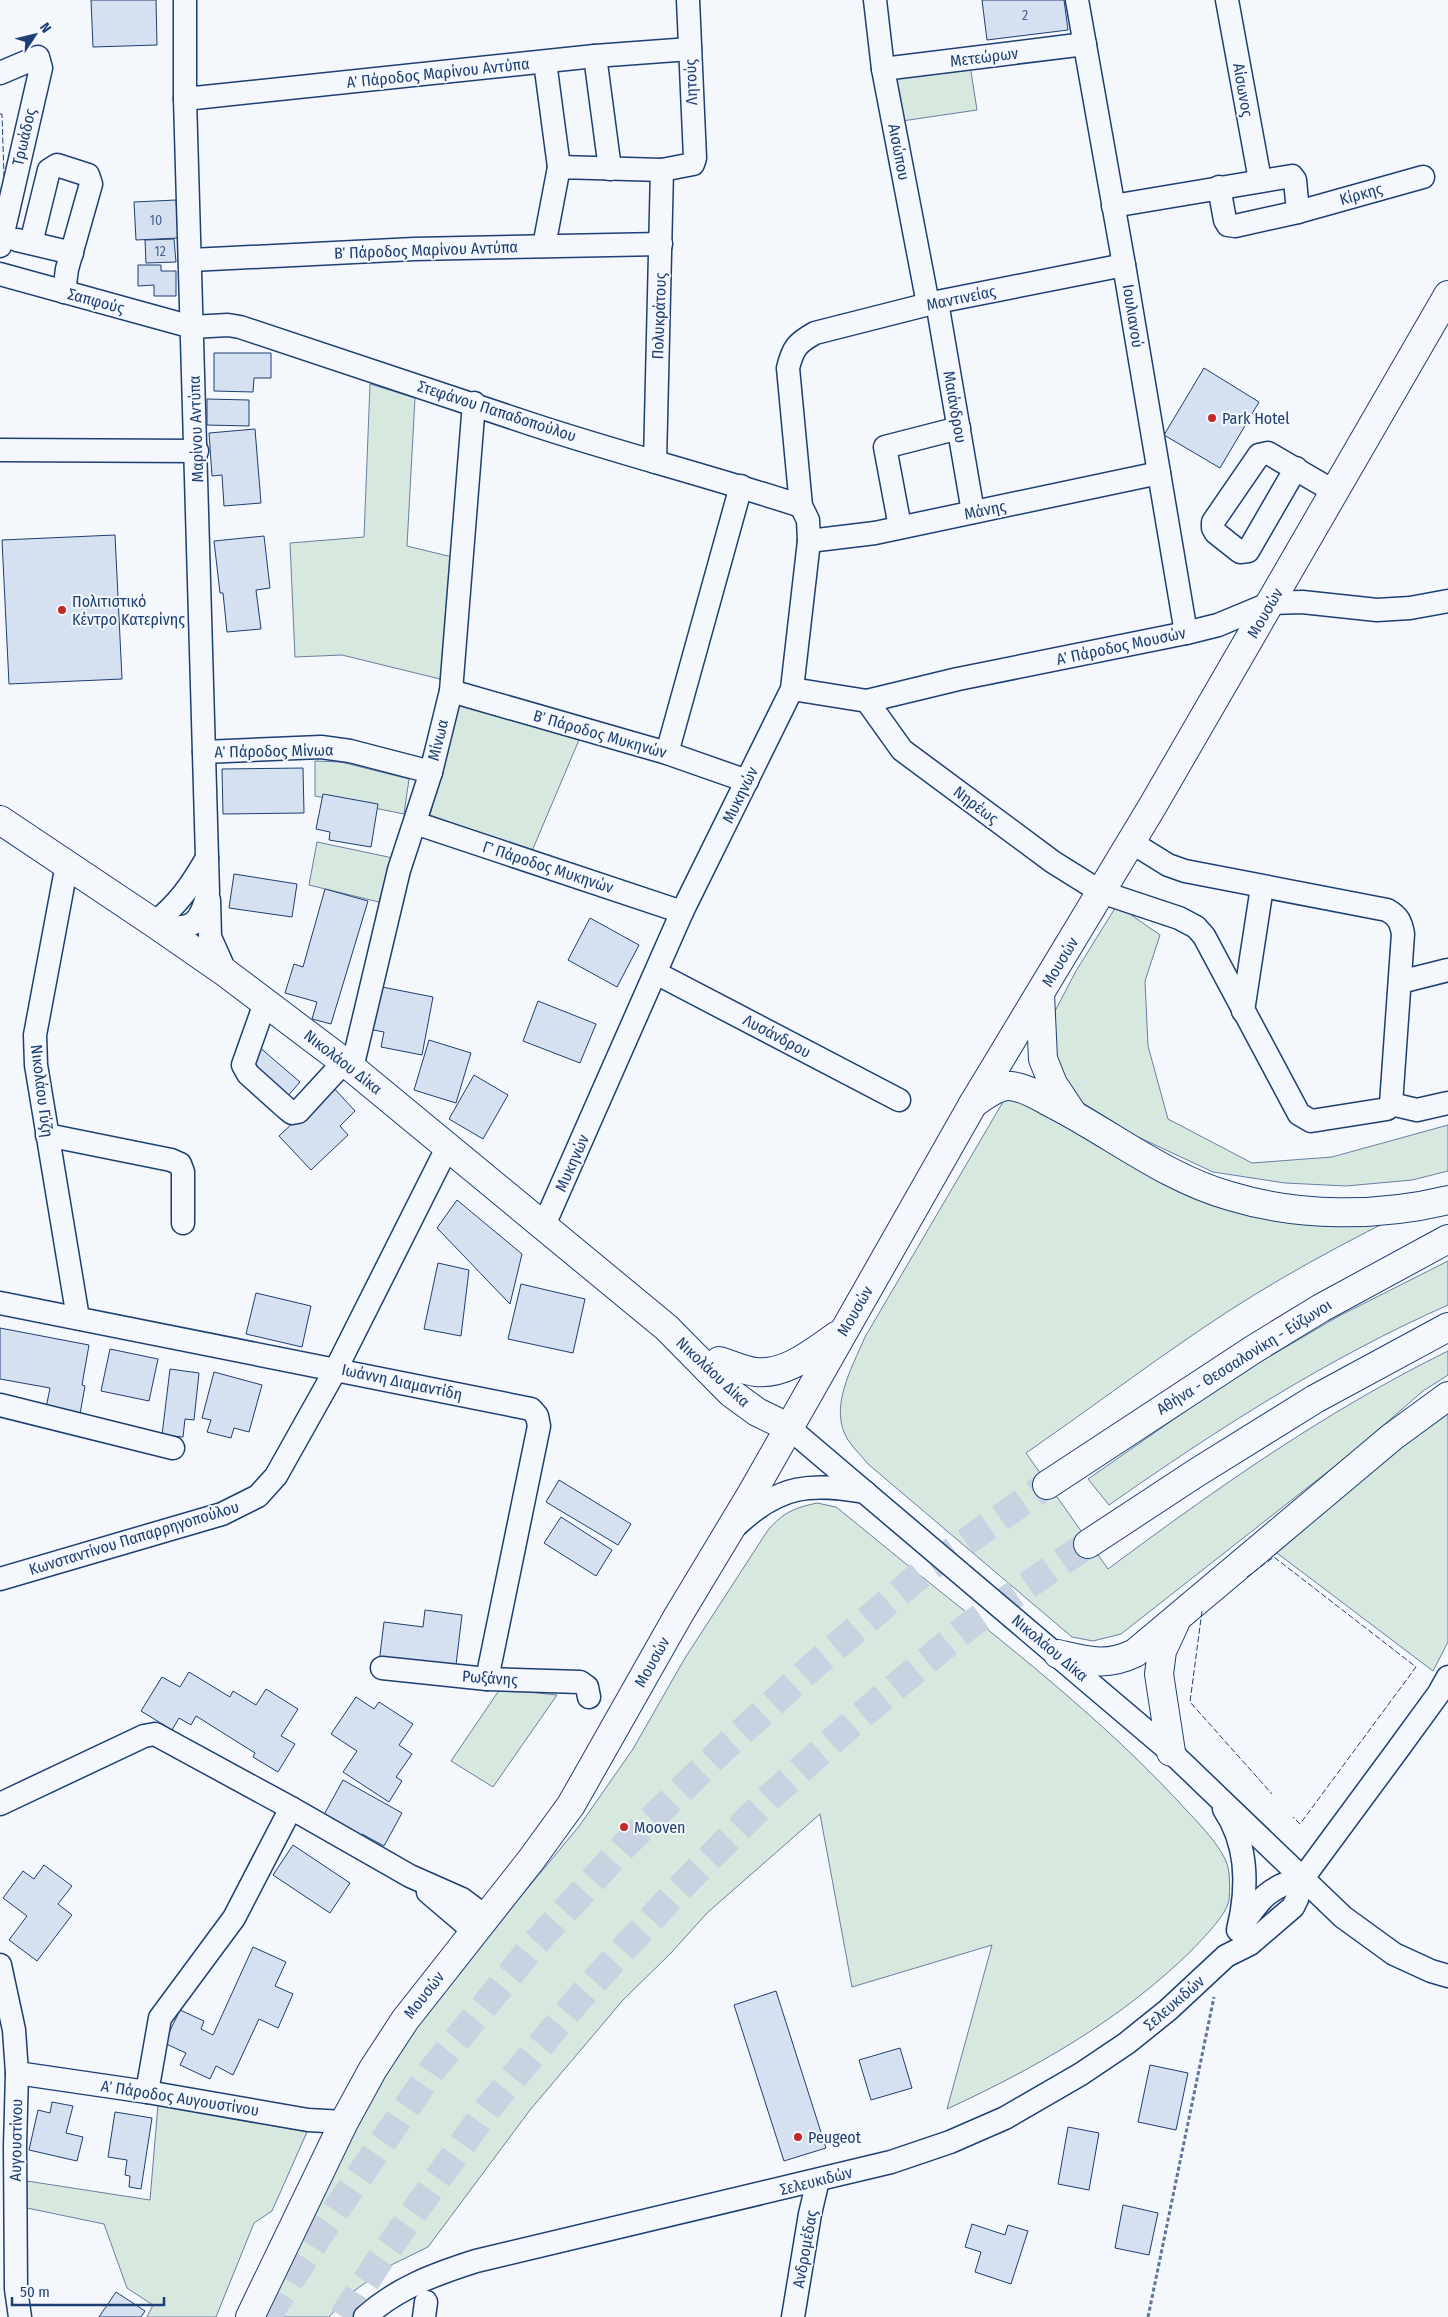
<svg xmlns="http://www.w3.org/2000/svg" width="1448" height="2317" font-family="'Fira Sans Condensed',sans-serif">
<rect width="100%" height="100%" fill="#f4f7fb"/>
<g fill="#d7e8df" stroke="#687fa3">
<polygon points="970,65 977,110 902,121 894,76"/>
<polygon points="370,384 415,398 407,546 456,558 440,679 342,655 295,657 290,543 364,537"/>
<polygon points="457,705 579,740 532,851 430,815"/>
<polygon points="315,761 341,762 409,779 404,814 315,796"/>
<polygon points="317,842 393,858 379,902 309,885"/>
<polygon points="1117,905 1160,935 1145,981 1148,1046 1168,1119 1252,1163 1332,1157 1448,1125 1448,1171 1412,1180 1346,1186 1285,1183 1213,1172 1136,1136 1080,1101 1064,1078 1051,1038 1055,1011 1076,971"/>
<path d="M 1010,1090 L 1232,1199 L 1425,1203 C 1348,1240 1270,1282 1200,1330 C 1141,1370 1084,1413 1026,1453 L 1108,1569 C 1217,1488 1326,1411 1448,1351 L 1448,1375 L 1423,1391 L 1349,1455 L 1121,1634 L 1093,1641 L 1072,1637 L 868,1464 C 862,1456 853,1448 848,1440 C 828,1408 852,1368 865,1337 Z"/>
<path d="M 1448,1261 L 1448,1305 C 1328,1358 1216,1430 1109,1505 L 1088,1479 L 1236,1376 L 1339,1316 Z"/>
<polygon points="1448,1390 1448,1642 1433,1671 1265,1544"/>
<path d="M 817,1503 L 836,1507 L 856,1523 C 963,1612 1083,1699 1177,1800 C 1192,1817 1220,1843 1227,1864 C 1230,1872 1230,1891 1229,1900 C 1226,1916 1203,1938 1192,1950 C 1122,2019 1036,2068 947,2109 L 992,1945 L 852,1987 L 820,1814 L 707,1913 L 671,1953 L 623,2000 L 530,2110 L 428,2247 L 389,2266 L 351,2293 L 329,2317 L 257,2317 L 289,2243 L 387,2069 L 434,2001 L 580,1825 L 633,1749 L 685,1658 L 768,1530 C 784,1512 794,1508 817,1503 Z"/>
<polygon points="500,1689 557,1695 493,1787 451,1761"/>
<polygon points="158,2105 307,2132 272,2211 254,2223 216,2317 147,2317 153,2305 127,2288 104,2224 27,2208 27,2181 150,2200"/>
</g>
<g fill="#d5e0f0" stroke="#1d3f73">
<polygon points="91,0 156,0 157,45 93,47"/>
<polygon points="982,0 1064,0 1068,30 987,40"/>
<polygon points="176,200 178,238 136,240 134,202"/>
<polygon points="174,239 176,262 146,263 145,240"/>
<polygon points="138,265 161,265 161,271 176,271 176,296 154,296 154,285 138,286"/>
<polygon points="214,353 271,353 271,378 254,378 253,392 214,391"/>
<polygon points="1204,368 1259,402 1220,468 1164,435"/>
<polygon points="207,399 249,400 249,426 207,425"/>
<polygon points="255,429 261,503 224,506 222,475 212,476 209,433"/>
<polygon points="115,535 122,679 9,684 2,540"/>
<polygon points="264,536 270,588 256,590 261,629 227,632 223,593 220,593 214,541"/>
<polygon points="303,768 304,813 223,814 222,769"/>
<polygon points="323,794 378,804 371,847 329,840 330,832 316,829"/>
<polygon points="234,874 297,884 292,917 229,908"/>
<polygon points="325,889 368,901 331,1024 312,1019 317,1002 285,993 294,964 303,967"/>
<polygon points="590,918 639,945 617,987 568,960"/>
<polygon points="372,985 433,997 422,1055 381,1047 384,1032 363,1028"/>
<polygon points="538,1001 596,1024 580,1063 523,1041"/>
<polygon points="251,1040 300,1082 287,1097 238,1055"/>
<polygon points="429,1040 471,1053 456,1103 414,1090"/>
<polygon points="474,1075 508,1095 483,1139 449,1119"/>
<polygon points="332,1086 355,1111 340,1126 348,1135 311,1170 279,1136"/>
<polygon points="457,1200 522,1254 510,1304 437,1228"/>
<polygon points="438,1263 469,1270 461,1336 424,1329"/>
<polygon points="521,1284 585,1299 573,1353 508,1339"/>
<polygon points="256,1293 311,1306 302,1347 246,1334"/>
<polygon points="0,1328 89,1345 82,1385 85,1386 80,1414 46,1408 50,1388 0,1379"/>
<polygon points="110,1349 158,1359 149,1401 101,1391"/>
<polygon points="170,1369 199,1373 194,1420 185,1419 183,1437 162,1435"/>
<polygon points="214,1372 262,1385 249,1432 234,1428 231,1438 207,1432 211,1420 202,1418"/>
<polygon points="559,1480 631,1524 618,1545 546,1502"/>
<polygon points="561,1517 612,1550 596,1576 544,1543"/>
<polygon points="425,1610 462,1615 455,1673 379,1663 384,1622 423,1627"/>
<polygon points="189,1672 230,1697 233,1691 256,1705 266,1689 298,1709 281,1736 295,1744 278,1772 253,1757 255,1753 196,1716 191,1725 179,1718 172,1730 141,1711 162,1677 180,1687"/>
<polygon points="356,1697 374,1709 379,1702 413,1724 399,1745 412,1754 396,1777 402,1781 389,1802 343,1772 357,1751 331,1734"/>
<polygon points="343,1780 402,1813 384,1846 362,1834 358,1841 321,1820"/>
<polygon points="293,1845 350,1883 330,1913 273,1875"/>
<polygon points="44,1865 72,1886 58,1904 72,1915 37,1961 9,1940 27,1916 3,1898 23,1871 34,1879"/>
<polygon points="253,1947 286,1962 275,1986 293,1994 278,2028 259,2019 233,2075 216,2066 210,2079 180,2065 186,2053 164,2043 180,2010 204,2021 201,2029 213,2035"/>
<polygon points="776,1991 826,2148 784,2161 734,2005"/>
<polygon points="900,2048 912,2088 871,2100 859,2060"/>
<polygon points="1150,2065 1188,2073 1176,2130 1138,2122"/>
<polygon points="52,2102 73,2106 66,2133 83,2137 77,2161 29,2150 38,2110 50,2113"/>
<polygon points="115,2112 152,2118 141,2189 129,2187 130,2176 125,2175 127,2160 108,2157"/>
<polygon points="1068,2127 1099,2133 1089,2190 1058,2184"/>
<polygon points="1123,2205 1158,2213 1149,2255 1115,2248"/>
<polygon points="972,2224 1005,2235 1008,2225 1028,2231 1011,2284 975,2272 981,2252 965,2247"/>
<polygon points="116,2292 145,2311 141,2317 99,2317"/>
</g>
<g fill="none" stroke-linecap="round" stroke-linejoin="round">
<g stroke="#c9d2e0" stroke-width="28" stroke-dasharray="28 14" stroke-linecap="butt">
<polyline points="267,2317 323,2229 433,2069 533,1946 624,1846 723,1749 811,1668 927,1569 1047,1485"/>
<polyline points="343,2317 377,2264 488,2108 582,1995 673,1895 769,1798 857,1719 971,1624 1088,1544"/>
</g>
<defs>
<g id="minor">
<polyline points="875,0 883,69 928,304"/>
<polyline points="1077,0 1124,265 1186,633"/>
<polyline points="1227,0 1260,180"/>
<polyline points="595,56 610,169"/>
<polyline points="545,62 559,167"/>
<polyline points="883,69 1085,44"/>
<polyline points="0,73 38,57 41,68 0,246"/>
<polyline points="185,99 595,56 690,49"/>
<polyline points="1219,187 1225,220 1228,225 1235,226 1298,212 1423,177"/>
<polyline points="1113,206 1292,176 1295,180 1298,212"/>
<polyline points="17,240 72,253"/>
<polyline points="31,243 49,170 57,165 88,175 91,184 67,269 64,292"/>
<polyline points="544,246 559,167 662,170 693,164 695,158 688,0"/>
<polyline points="191,260 414,249 661,244"/>
<path d="M 0,274 L 192,327 L 228,325 L 240,327 C 338,359 436,392 534,425 C 622,454 713,477 801,506"/>
<polyline points="937,302 973,512"/>
<polyline points="0,450 197,451"/>
<polyline points="655,462 662,170"/>
<polyline points="1296,468 1248,551 1240,552 1216,533 1213,528 1213,522 1259,455 1268,453 1335,492"/>
<polyline points="900,527 885,447 959,428"/>
<polyline points="809,541 875,533 1159,473"/>
<polyline points="792,689 867,701 958,679 1186,633 1218,625 1271,603 1302,602 1377,610 1410,608 1448,601"/>
<polyline points="451,691 667,753 747,781"/>
<path d="M 867,701 L 902,750 L 1053,862 L 1101,892 L 1179,918 L 1196,927 L 1204,936 L 1299,1114 L 1311,1121 L 1387,1109 L 1391,1104 L 1403,934 C 1401,922 1398,916 1387,910 L 1185,871 L 1168,865 L 1131,842"/>
<polyline points="204,752 321,747 350,751 431,772"/>
<polyline points="667,753 741,486"/>
<polyline points="415,823 682,912"/>
<polyline points="67,864 35,1035 36,1065 78,1318"/>
<polyline points="209,900 210,937 226,973"/>
<path d="M 154,923 C 189,933 200,927 208,892 L 185,99 L 185,0"/>
<path d="M 154,923 C 178,905 192,884 207,858"/>
<polyline points="656,973 899,1100"/>
<polyline points="1400,982 1448,970"/>
<polyline points="265,1003 243,1065 248,1074 287,1109 292,1113 298,1112 344,1062"/>
<polyline points="1243,1011 1262,887"/>
<polyline points="352,1068 399,870 431,772 451,691 474,403"/>
<polyline points="1391,1104 1417,1110 1448,1103"/>
<polyline points="47,1135 171,1160 180,1164 183,1172 183,1223"/>
<path d="M 544,1225 L 682,912 L 792,689 L 809,541 L 808,520 L 801,506 L 788,368 C 793,348 797,343 815,333 L 937,302 L 1124,265"/>
<polyline points="0,1303 531,1409 537,1416 539,1426 487,1679"/>
<polyline points="0,1405 173,1448"/>
<polyline points="788,1427 1171,1752 1343,1917 1394,1954 1431,1971 1448,1976"/>
<path d="M 738,1524 C 781,1484 811,1483 865,1492"/>
<polyline points="0,1579 222,1514 258,1496 276,1476 336,1369 448,1146"/>
<polyline points="382,1668 487,1679 580,1682 587,1687 589,1697"/>
<polyline points="0,1804 144,1736 155,1734 291,1808 410,1876 462,1899 486,1917"/>
<path d="M 1224,1809 C 1249,1846 1248,1889 1238,1930"/>
<polyline points="428,1892 475,1932"/>
<path d="M 1243,1924 C 1261,1897 1271,1886 1303,1878"/>
<polyline points="0,1965 14,2030 17,2073 15,2146 16,2289 20,2317"/>
<polyline points="17,2073 147,2092 308,2120 344,2122"/>
<polyline points="147,2092 160,2018 234,1918 291,1808"/>
<path d="M 365,2317 C 397,2288 435,2274 476,2261 L 891,2162 L 950,2142 L 1005,2118 L 1081,2074 L 1127,2043 L 1168,2010 L 1226,1956 L 1250,1944 L 1293,1907 L 1297,1899 L 1303,1878 L 1396,1752 L 1439,1693 L 1448,1677"/>
<polyline points="424,2317 426,2302"/>
<polyline points="793,2317 810,2214 818,2180"/>
</g>
<g id="major">
<polyline points="0,820 154,923 226,973 352,1068 667,1328 731,1393 757,1412 788,1427"/>
<path d="M 719,1361 C 731,1364 744,1371 756,1372 C 787,1375 814,1351 838,1335"/>
<polyline points="250,2317 344,2122 373,2069 405,2020 531,1860 571,1805 678,1616 752,1493 973,1104 1152,807 1448,295"/>
</g>
<g id="highway">
<polyline points="1040,994 1043,1059 1053,1084 1073,1114"/>
<path d="M 973,1104 C 983,1097 997,1085 1010,1086 C 1026,1087 1041,1098 1055,1105 C 1113,1135 1166,1178 1230,1196 C 1299,1217 1378,1217 1448,1200"/>
<polyline points="1047,1485 1254,1349 1321,1308 1448,1239"/>
<polyline points="1088,1544 1196,1473 1315,1399 1448,1327"/>
<path d="M 1058,1654 C 1088,1661 1106,1667 1135,1653 L 1392,1437 L 1448,1396"/>
<polyline points="1171,1752 1159,1674 1162,1651 1175,1623"/>
</g>
</defs>
<use href="#minor" stroke="#1d3f73" stroke-width="25"/>
<use href="#major" stroke="#1d3f73" stroke-width="30"/>
<use href="#highway" stroke="#1d3f73" stroke-width="30"/>
<polyline stroke="#5e769c" stroke-width="3" stroke-dasharray="4 2.5" stroke-linecap="butt" points="1148,2317 1214,1997"/>
<use href="#minor" stroke="#f4f7fb" stroke-width="22"/>
<use href="#major" stroke="#f4f7fb" stroke-width="28"/>
<use href="#highway" stroke="#f4f7fb" stroke-width="28"/>
<g stroke="#1d3f73" stroke-width="1" stroke-dasharray="6 2.5" stroke-linecap="butt">
<polyline points="0,114 2,114 4,176"/>
<polyline points="1247,1577 1274,1557 1416,1667 1300,1824 1293,1817"/>
<polyline points="1202,1611 1190,1702 1272,1794"/>
</g>
</g>
<g fill="#c62828" stroke="#f4f7fb" stroke-width="2">
<circle cx="1212" cy="418" r="5"/>
<circle cx="62" cy="610" r="5"/>
<circle cx="624" cy="1827" r="5"/>
<circle cx="798" cy="2137" r="5"/>
</g>
<g text-anchor="middle" dominant-baseline="central" stroke-width="4" stroke-linejoin="round" paint-order="stroke">
<g font-size="14" fill="#4b6792">
<text x="1025" y="15">2</text>
<text x="156" y="220">10</text>
<text x="160" y="251">12</text>
</g>
<g font-size="16" fill="#1d3f73" stroke="#f4f7fb">
<text transform="translate(984 57) rotate(-7)">Μετεώρων</text>
<text transform="translate(438 73) rotate(-6)">Α΄ Πάροδος Μαρίνου Αντύπα</text>
<text transform="translate(691 82) rotate(-92)">Λητούς</text>
<text transform="translate(1243 90) rotate(80)">Αίσωνος</text>
<text transform="translate(24 137) rotate(-77)">Τρωάδος</text>
<text transform="translate(899 152) rotate(79)">Αισώπου</text>
<text transform="translate(1361 194) rotate(-16)">Κίρκης</text>
<text transform="translate(426 250) rotate(-2)">Β΄ Πάροδος Μαρίνου Αντύπα</text>
<text transform="translate(961 298) rotate(-12)">Μαντινείας</text>
<text transform="translate(96 301) rotate(15)">Σαπφούς</text>
<text transform="translate(659 316) rotate(-88)">Πολυκράτους</text>
<text transform="translate(1133 316) rotate(81)">Ιουλιανού</text>
<text transform="translate(955 407) rotate(80)">Μαιάνδρου</text>
<text transform="translate(497 411) rotate(18)">Στεφάνου Παπαδοπούλου</text>
<text transform="translate(196 429) rotate(-92)">Μαρίνου Αντύπα</text>
<text transform="translate(985 510) rotate(-12)">Μάνης</text>
<text transform="translate(1265 613) rotate(-60)">Μουσών</text>
<text transform="translate(1121 646) rotate(-12)">Α΄ Πάροδος Μουσών</text>
<text transform="translate(600 734) rotate(16)">Β΄ Πάροδος Μυκηνών</text>
<text transform="translate(438 740) rotate(-76)">Μίνωα</text>
<text transform="translate(274 751) rotate(-1)">Α΄ Πάροδος Μίνωα</text>
<text transform="translate(740 795) rotate(-64)">Μυκηνών</text>
<text transform="translate(976 805) rotate(37)">Νηρέως</text>
<text transform="translate(548 867) rotate(18)">Γ΄ Πάροδος Μυκηνών</text>
<text transform="translate(1060 962) rotate(-59)">Μουσών</text>
<text transform="translate(777 1036) rotate(28)">Λυσάνδρου</text>
<text transform="translate(343 1062) rotate(38)">Νικολάου Δίκα</text>
<text transform="translate(42 1091) rotate(83)">Νικολάου Γύζη</text>
<text transform="translate(572 1163) rotate(-66)">Μυκηνών</text>
<text transform="translate(855 1311) rotate(-60)">Μουσών</text>
<text transform="translate(1244 1357) rotate(-32)">Αθήνα - Θεσσαλονίκη - Εύζωνοι</text>
<text transform="translate(713 1372) rotate(43)">Νικολάου Δίκα</text>
<text transform="translate(402 1382) rotate(12)">Ιωάννη Διαμαντίδη</text>
<text transform="translate(134 1538) rotate(-17)">Κωνσταντίνου Παπαρρηγοπούλου</text>
<text transform="translate(1050 1648) rotate(40)">Νικολάου Δίκα</text>
<text transform="translate(652 1662) rotate(-61)">Μουσών</text>
<text transform="translate(490 1678) rotate(4)">Ρωξάνης</text>
<text transform="translate(424 1995) rotate(-52)">Μουσών</text>
<text transform="translate(1174 2003) rotate(-41)">Σελευκιδών</text>
<text transform="translate(180 2098) rotate(9)">Α΄ Πάροδος Αυγουστίνου</text>
<text transform="translate(16 2140) rotate(-89)">Αυγουστίνου</text>
<text transform="translate(816 2181) rotate(-14)">Σελευκιδών</text>
<text transform="translate(805 2249) rotate(-80)">Ανδρομέδας</text>
</g>
<g font-size="16" fill="#1d3f73" stroke="#f4f7fb" text-anchor="start">
<text x="1222" y="418">Park Hotel</text>
<text x="72" y="601">Πολιτιστικό<tspan x="72" dy="18">Κέντρο Κατερίνης</tspan></text>
<text x="634" y="1827">Mooven</text>
<text x="808" y="2137">Peugeot</text>
</g>
</g>
<g transform="translate(35 35) rotate(55)" stroke="#f4f7fb" stroke-width="4" paint-order="stroke">
<path d="M0-4L9 19L0 12L-9 19Z" fill="#1d3f73"/>
<text y="-8" font-size="14" font-weight="bold" text-anchor="middle" fill="#1d3f73">N</text>
</g>
<path d="M12 2297v8h152v-8" fill="none" stroke="#1d3f73" stroke-width="2.5"/>
<text x="20" y="2297" font-size="15" fill="#1d3f73" stroke="#f4f7fb" stroke-width="4" paint-order="stroke">50 m</text>
</svg>
